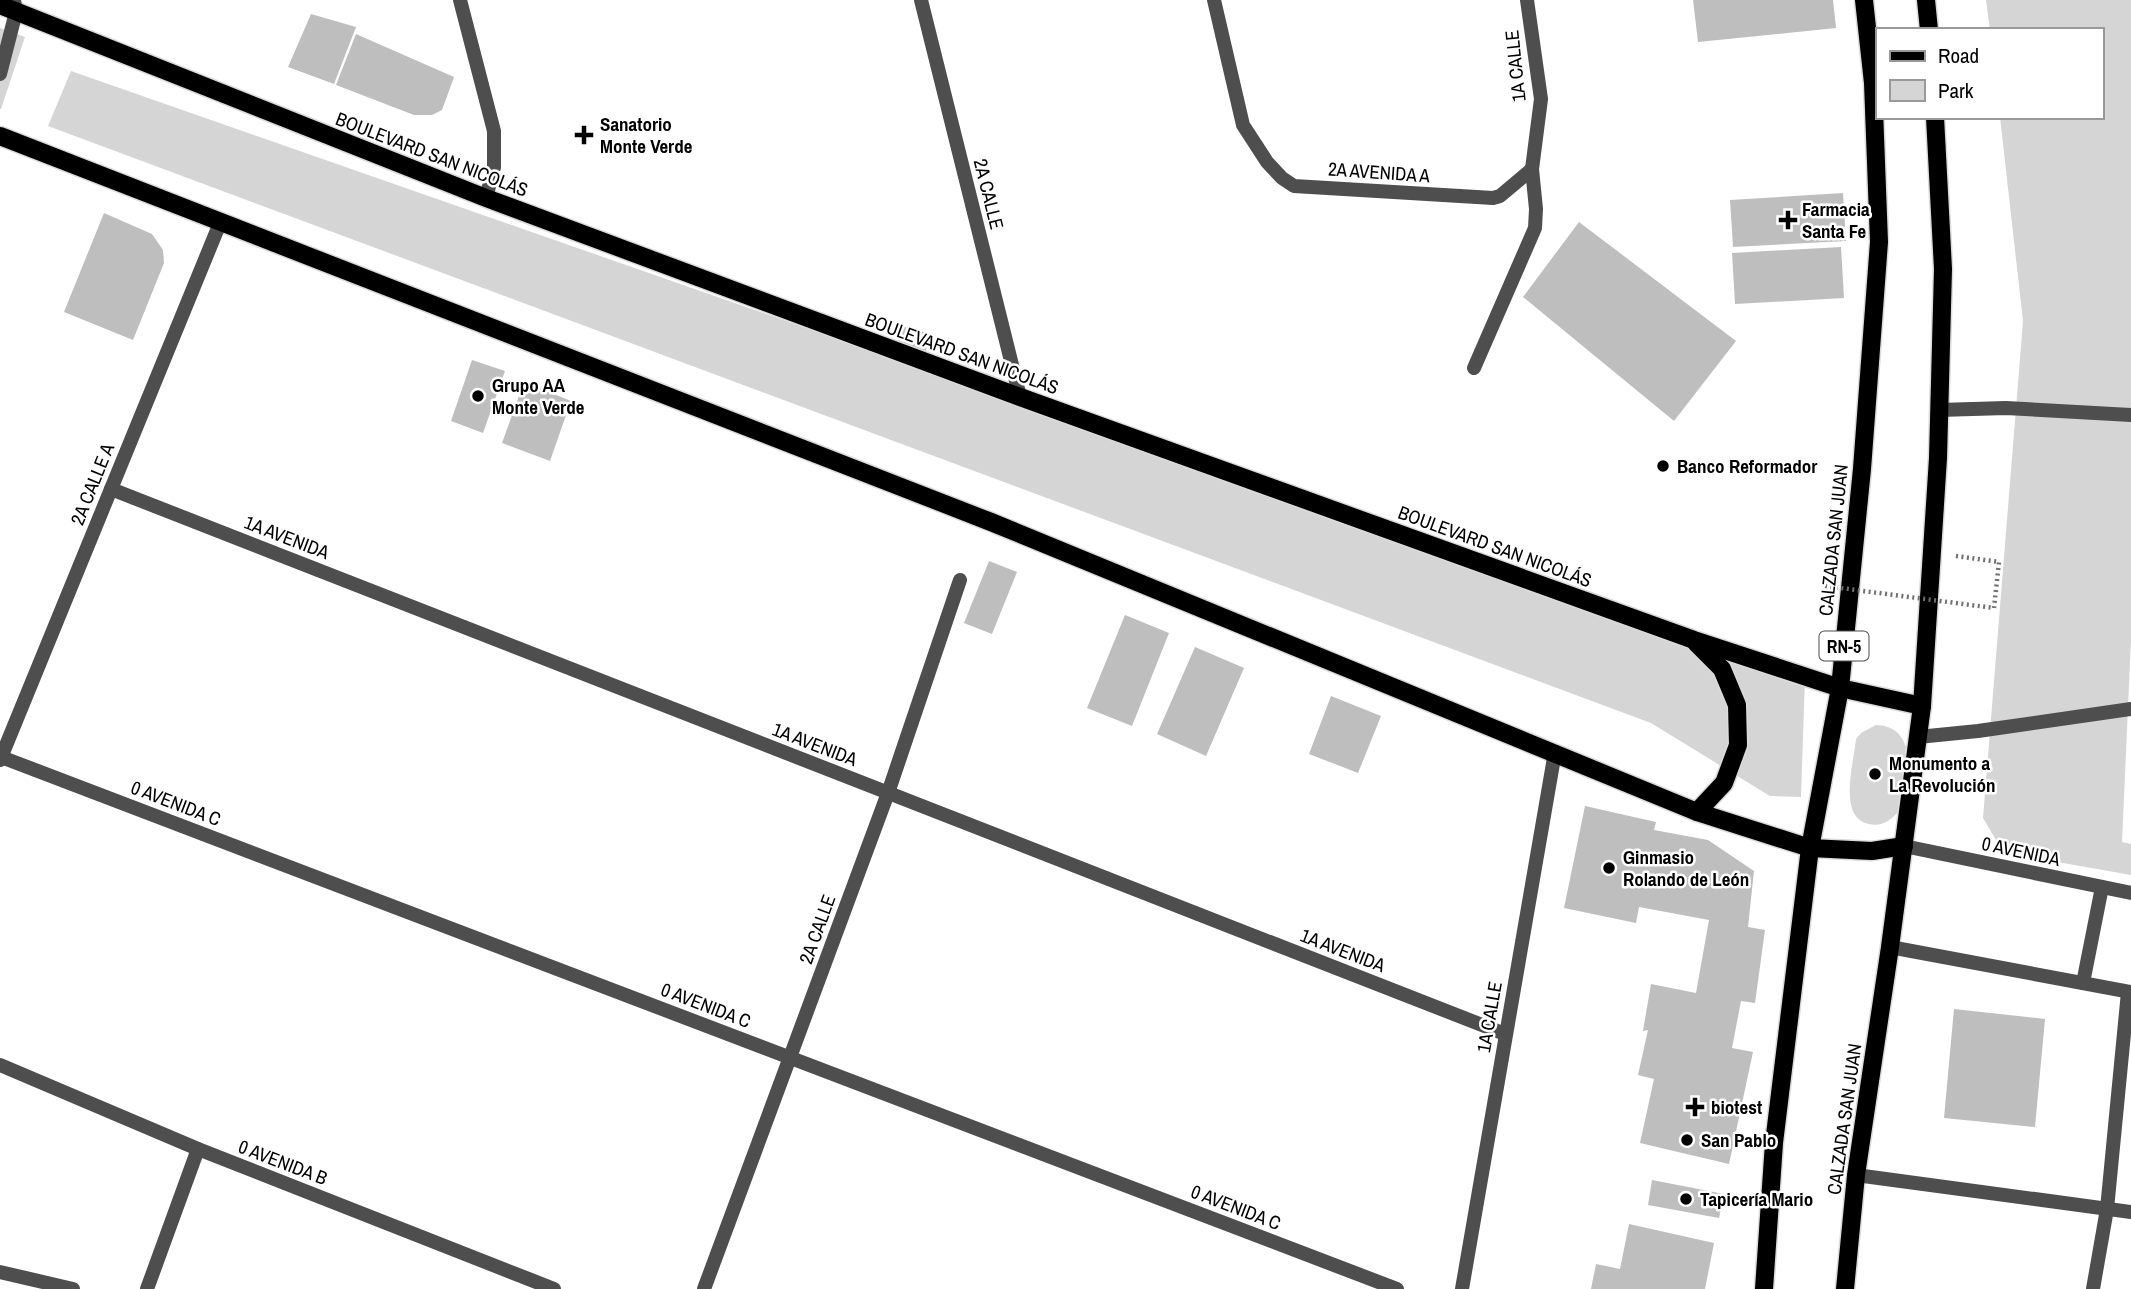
<svg xmlns="http://www.w3.org/2000/svg" width="2131" height="1289" font-family="'Archivo Narrow',sans-serif">
<rect width="100%" height="100%" fill="#fff"/>
<g fill="#d5d5d5">
<polygon points="1986,0 2131,0 2131,640 2122,842 2131,844 2131,875 2018,855 1996,840 1983,818 2023,321 2000,117 2101,117 2101,30 1990,30"/>
<polygon points="0,28 25,37 1,109 0,109"/>
<polygon points="71,71 1805,677 1801,797 1770,796 1651,723 48,126"/>
<path d="M 1876,725 C 1892,726 1901,732 1906,747 L 1898,812 C 1890,821 1881,827 1869,824 C 1837,818 1854,762 1856,739 L 1861,733 Z"/>
</g>
<g fill="#bebebe">
<polygon points="1693,0 1833,0 1836,28 1698,42"/>
<polygon points="311,14 356,27 334,84 288,67"/>
<polygon points="356,34 454,77 442,110 432,115 414,115 336,85"/>
<polygon points="1843,193 1846,241 1733,247 1730,200"/>
<polygon points="104,213 152,234 163,250 164,263 133,340 64,312"/>
<polygon points="1579,222 1736,341 1674,421 1523,297"/>
<polygon points="1841,247 1844,298 1735,304 1732,253"/>
<polygon points="901,326 928,333 926,351 897,342"/>
<polygon points="472,360 505,371 483,433 451,421"/>
<polygon points="524,382 571,401 550,461 502,443"/>
<polygon points="989,561 1017,572 992,634 964,623"/>
<polygon points="1125,615 1169,633 1132,726 1087,708"/>
<polygon points="1195,647 1244,668 1206,756 1157,734"/>
<polygon points="1331,696 1381,716 1358,773 1309,754"/>
<polygon points="1585,806 1656,822 1654,830 1708,840 1754,871 1748,927 1765,930 1755,1003 1741,1001 1732,1048 1753,1052 1729,1164 1640,1143 1654,1079 1638,1075 1648,1030 1643,1031 1651,984 1696,993 1709,920 1639,907 1636,923 1564,908"/>
<polygon points="1954,1009 2045,1019 2035,1127 1944,1118"/>
<polygon points="1652,1180 1724,1194 1719,1218 1648,1205"/>
<polygon points="1629,1224 1714,1243 1705,1289 1591,1289 1596,1264 1620,1269"/>
</g>
<g fill="none" stroke-linecap="round" stroke-linejoin="round">
<defs>
<g id="primary">
<polyline points="1926,0 1929,30"/>
<polyline points="0,5 486,198 1020,397 1694,640 1840,688 1922,706"/>
<polyline points="0,136 991,522 1697,812 1810,848 1872,851 1904,846"/>
<polyline points="1696,643 1722,669 1737,705 1738,745 1724,783 1697,812"/>
<polyline points="1764,1289 1774,1143 1810,848 1840,688 1862,469 1879,242 1873,83 1864,0"/>
<polyline points="1845,1289 1856,1175 1890,947 1922,706 1938,458 1943,269 1935,117"/>
</g>
</defs>
<use href="#primary" stroke="#dbdbdb" stroke-width="21"/>
<polyline stroke="#707070" stroke-width="4.5" stroke-dasharray="2 3.5" stroke-linecap="butt" points="1956,556 1999,562 1994,608"/>
<g stroke="#4e4e4e" stroke-width="14">
<polyline points="1939,410 2006,408 2131,415"/>
<polyline points="1918,737 1978,731 2131,709"/>
</g>
<g stroke="#4e4e4e" stroke-width="14">
<polyline points="460,0 494,131 494,167 486,198"/>
<polyline points="921,0 1020,397"/>
<polyline points="1214,0 1243,125 1267,162 1282,178 1294,186 1493,198 1500,196 1532,169"/>
<polyline points="0,74 16,12 14,0"/>
<polyline points="1474,368 1535,228 1536,209 1532,169 1541,99 1527,0"/>
<polyline points="111,489 1505,1034"/>
<polyline points="1,757 1397,1289"/>
<polyline points="0,760 220,223"/>
<polyline points="1890,947 2131,992"/>
<polyline points="0,1065 198,1149 554,1289"/>
<polyline points="1856,1175 2131,1212"/>
<polyline points="0,1272 73,1289"/>
<polyline points="147,1289 198,1149"/>
<polyline points="704,1289 888,793 960,580"/>
<polyline points="1462,1289 1555,752"/>
<polyline points="2093,1289 2107,1209 2128,992"/>
</g>
<g stroke="#4e4e4e" stroke-width="14">
<polyline points="1904,846 2131,893"/>
<polyline points="2083,983 2102,887"/>
</g>
<use href="#primary" stroke="#000" stroke-width="18"/>
<polyline stroke="#707070" stroke-width="4.5" stroke-dasharray="2 3.5" stroke-linecap="butt" points="1825,586 1994,608"/>
</g>
<g fill="#000" stroke="#fff" stroke-width="2.5">
<path d="M580.5 124.5h7v7h7v7h-7v7h-7v-7h-7v-7h7z"/>
<path d="M1784.5 209.5h7v7h7v7h-7v7h-7v-7h-7v-7h7z"/>
<circle cx="478" cy="396" r="7"/>
<circle cx="1663" cy="466" r="7"/>
<circle cx="1875" cy="774" r="7"/>
<circle cx="1609" cy="868" r="7"/>
<path d="M1691.5 1096.5h7v7h7v7h-7v7h-7v-7h-7v-7h7z"/>
<circle cx="1687" cy="1140" r="7"/>
<circle cx="1686" cy="1199" r="7"/>
</g>
<g text-anchor="middle" dominant-baseline="central" stroke-width="5" stroke-linejoin="round" paint-order="stroke">
<rect fill="#fff" stroke="#4c4c4c" stroke-width="2" x="1819.5" y="631.5" width="49" height="29" rx="5"/>
<g font-size="18" font-weight="bold" fill="#000">
<text x="1844" y="646">RN-5</text>
</g>
<g font-size="19" fill="#000" stroke="#fff">
<text transform="translate(1515 66) rotate(-96)">1A CALLE</text>
<text transform="translate(432 154) rotate(21)">BOULEVARD SAN NICOLÁS</text>
<text transform="translate(1379 172) rotate(4)">2A AVENIDA A</text>
<text transform="translate(989 194) rotate(76)">2A CALLE</text>
<text transform="translate(962 353) rotate(20)">BOULEVARD SAN NICOLÁS</text>
<text transform="translate(92 484) rotate(-68)">2A CALLE A</text>
<text transform="translate(287 537) rotate(21)">1A AVENIDA</text>
<text transform="translate(1833 540) rotate(-84)">CALZADA SAN JUAN</text>
<text transform="translate(1495 546) rotate(20)">BOULEVARD SAN NICOLÁS</text>
<text transform="translate(815 744) rotate(21)">1A AVENIDA</text>
<text transform="translate(176 803) rotate(21)">0 AVENIDA C</text>
<text transform="translate(2021 851) rotate(12)">0 AVENIDA</text>
<text transform="translate(817 929) rotate(-70)">2A CALLE</text>
<text transform="translate(1343 950) rotate(21)">1A AVENIDA</text>
<text transform="translate(706 1005) rotate(21)">0 AVENIDA C</text>
<text transform="translate(1489 1017) rotate(-80)">1A CALLE</text>
<text transform="translate(1844 1119) rotate(-82)">CALZADA SAN JUAN</text>
<text transform="translate(283 1162) rotate(21)">0 AVENIDA B</text>
<text transform="translate(1236 1207) rotate(21)">0 AVENIDA C</text>
</g>
<g font-size="19" font-weight="bold" fill="#000" stroke="#fff" text-anchor="start">
<text x="600" y="124">Sanatorio<tspan x="600" dy="22">Monte Verde</tspan></text>
<text x="1802" y="209">Farmacia<tspan x="1802" dy="22">Santa Fe</tspan></text>
<text x="492" y="385">Grupo AA<tspan x="492" dy="22">Monte Verde</tspan></text>
<text x="1677" y="466">Banco Reformador</text>
<text x="1889" y="763">Monumento a<tspan x="1889" dy="22">La Revolución</tspan></text>
<text x="1623" y="857">Ginmasio<tspan x="1623" dy="22">Rolando de León</tspan></text>
<text x="1711" y="1107">biotest</text>
<text x="1701" y="1140">San Pablo</text>
<text x="1700" y="1199">Tapicería Mario</text>
</g>
</g>
<rect x="1876" y="28" width="228" height="91" fill="#ffffff" stroke="#999999" stroke-width="2"/>
<rect x="1890" y="51" width="35" height="10" fill="#000000" stroke="#999999" stroke-width="2"/>
<text x="1938" y="63" font-size="21" fill="#000000">Road</text>
<rect x="1890" y="80" width="35" height="21" fill="#d5d5d5" stroke="#999999" stroke-width="2"/>
<text x="1938" y="98" font-size="21" fill="#000000">Park</text>
</svg>
